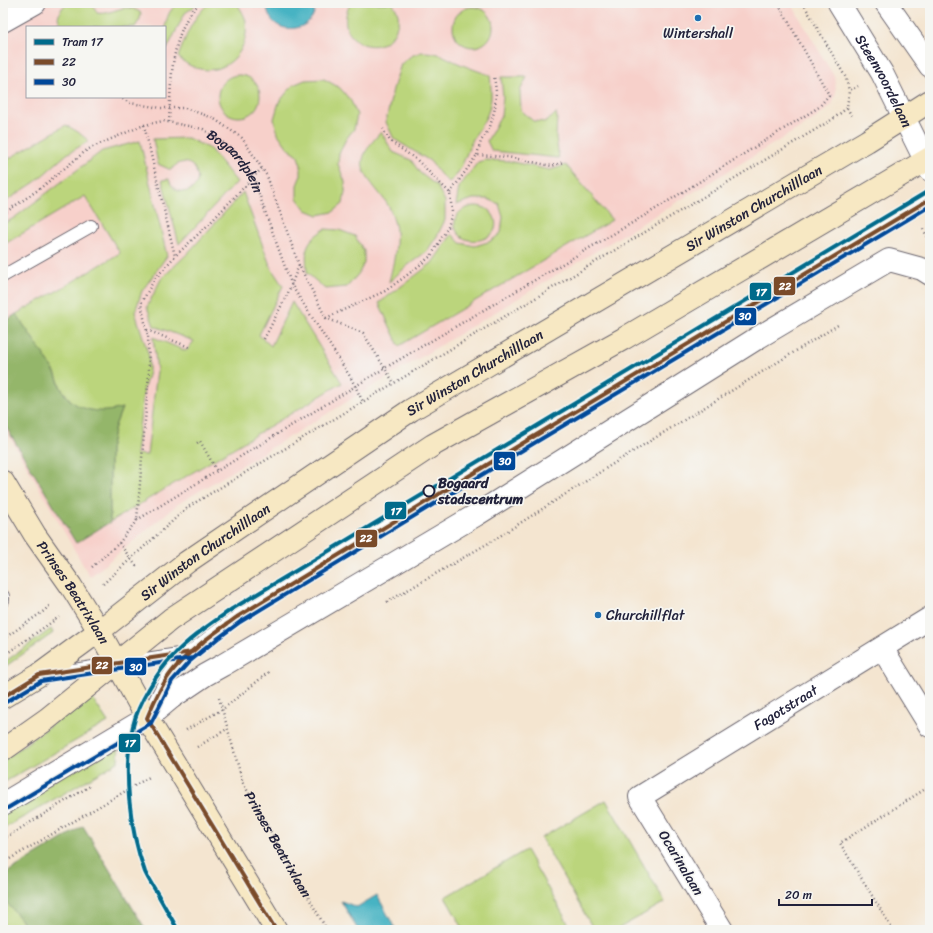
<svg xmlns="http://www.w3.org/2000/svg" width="933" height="933" font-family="Sriracha,sans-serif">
<rect width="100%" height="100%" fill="#f6f6f2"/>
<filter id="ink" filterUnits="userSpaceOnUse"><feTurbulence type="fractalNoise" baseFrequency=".025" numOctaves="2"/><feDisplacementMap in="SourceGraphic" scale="8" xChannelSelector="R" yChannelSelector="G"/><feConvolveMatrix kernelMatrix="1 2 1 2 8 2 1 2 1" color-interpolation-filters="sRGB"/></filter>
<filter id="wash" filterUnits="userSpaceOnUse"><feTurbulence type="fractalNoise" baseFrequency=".012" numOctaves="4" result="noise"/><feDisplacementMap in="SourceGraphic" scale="16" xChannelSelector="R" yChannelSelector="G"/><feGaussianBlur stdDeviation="0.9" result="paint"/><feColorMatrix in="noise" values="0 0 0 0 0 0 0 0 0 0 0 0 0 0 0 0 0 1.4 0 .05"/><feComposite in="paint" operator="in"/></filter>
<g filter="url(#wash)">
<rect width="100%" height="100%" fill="#f4e5d0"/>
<path fill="#f7d0ca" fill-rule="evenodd" d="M 3,3 L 791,3 L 835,78 L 836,93 L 832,105 L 816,118 L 178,504 L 90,577 L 3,425 ZM 27,27 L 165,27 L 165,97 L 27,97 Z"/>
<g fill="#bbd57b" stroke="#6e7c5b">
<path d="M 68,3 L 91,3 L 94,6 L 97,13 C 113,16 124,0 141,13 L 140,19 L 135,27 L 61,27 L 58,17 L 62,8 Z"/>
<path d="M 180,3 L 194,3 L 194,7 L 185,13 L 167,49 C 164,38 164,18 172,9 C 174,6 178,5 180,3 Z"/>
<path d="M 209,3 L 237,3 C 240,9 245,15 246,22 C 250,54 221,80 191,66 C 186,64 182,60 178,57 C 186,36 192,18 209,3 Z"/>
<path d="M 351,3 L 392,3 C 398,10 400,18 397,26 C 385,65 328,40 351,3 Z"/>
<circle cx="473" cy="27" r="20"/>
<path d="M 421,52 C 441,52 444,57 460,64 C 470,68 480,72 490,75 C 491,85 492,97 490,106 C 487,119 479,128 473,139 C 466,152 462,174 449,182 L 441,175 L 430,161 L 394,139 L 386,122 L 393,89 L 401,64 L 411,56 Z"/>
<circle cx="239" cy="96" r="21"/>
<polygon points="501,77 527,77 520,91 521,110 533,121 545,122 551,118 556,113 557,117 556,137 559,158 492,151 487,141 501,116 503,97"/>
<polygon points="324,79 340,88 351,101 357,115 354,129 346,139 339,153 338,164 345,182 345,192 343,204 333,212 318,215 306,210 297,198 297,185 301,175 301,165 297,154 288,148 278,134 274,119 279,102 293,85 305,80"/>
<polygon points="66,125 78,132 89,141 67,154 35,182 3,203 3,162"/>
<path d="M 381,132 L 393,152 L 411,160 L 420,173 L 437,186 L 445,201 L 445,220 L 437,236 L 427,251 L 407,266 L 389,282 C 393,265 400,238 394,221 C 392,215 390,207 386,202 C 364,172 349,166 381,132 Z"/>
<path d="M 188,138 L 210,149 L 237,182 L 179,244 L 162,180 L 169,179 C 175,202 205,190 196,171 C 195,167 191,164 187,163 C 180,161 175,165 171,170 L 158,164 L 153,139 Z"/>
<polygon points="140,141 167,256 142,291 135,312 149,356 149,372 144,388 136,454 147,455 157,371 153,337 186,351 194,341 154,326 147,307 161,279 187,254 243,192 271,268 283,286 259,335 271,346 292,302 342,383 110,522 110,450 115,426 122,408 110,412 94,412 78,406 71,401 61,388 55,372 16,314 62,288 120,253 85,196 3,245 3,224 14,218 102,151"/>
<polygon points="485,160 508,161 550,170 566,165 612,220 399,346 379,303 432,263 452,234 460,243 475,246 491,241 501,233 503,217 499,204 488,199 473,199 456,205 459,187 478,162"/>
<path d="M 473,206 C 476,206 479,206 482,207 C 491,209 498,219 495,229 C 491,240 471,244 462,237 C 459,235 456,231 455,227 C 453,214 462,209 473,206 Z"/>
<path d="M 325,229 L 339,230 L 355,236 L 364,251 L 364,263 L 359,273 L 347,287 L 325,289 L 307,273 C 306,249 303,243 325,229 Z"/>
<polygon points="51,629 53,633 3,668 3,663"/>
<polygon points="90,695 108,722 3,783 3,761"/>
<polygon points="119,741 118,762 3,829 3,811"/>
<polygon points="606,800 665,902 616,930 594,930 541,838"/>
<polygon points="526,850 572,930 464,930 445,897"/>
<polygon points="3,898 30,930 3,930"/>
</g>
<g fill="#94b66b" stroke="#5b6c53">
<path d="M 16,314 C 29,333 42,351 54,371 C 57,376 58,382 61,388 C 73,411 99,415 122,408 L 115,426 L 110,450 L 110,522 L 76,543 L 3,422 L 3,323 Z"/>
<polygon points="83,826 146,930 30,930 3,898 3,875"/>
</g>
<g fill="#47b3c3" stroke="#346a7f">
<path d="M 267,3 L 315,3 C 318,35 266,39 267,3 Z"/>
<polygon points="377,895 396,930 358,930 341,901 357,907"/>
</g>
</g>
<g filter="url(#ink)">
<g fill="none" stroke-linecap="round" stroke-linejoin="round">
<defs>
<g id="lane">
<polyline points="3,276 91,226"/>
<polyline points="3,596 3,600"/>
<polyline points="47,674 192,652"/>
<path d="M 151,709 C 156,698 161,688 167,678 C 184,653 212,635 237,617 L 528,440 L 930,199"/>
</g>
<g id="street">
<path id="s3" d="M 839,3 L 882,73 L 930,170"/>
<polyline points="886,3 930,66"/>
<polyline points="3,21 35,3"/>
<polyline points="882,648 930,726"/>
<polyline points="3,804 147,718 171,698 205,675 223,665 476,515 759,337 889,260 922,269 930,274"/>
<path id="s4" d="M 722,930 L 640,797 L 930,618"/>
</g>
<g id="secondary">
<path id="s5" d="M 3,482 L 35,535 L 71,586 L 99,631 L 147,718 L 276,930"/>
<path id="s6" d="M 3,697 L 39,675 L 99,631 L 187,562 L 411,410 L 867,141 L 930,101"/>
<polyline points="3,750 47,719 171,619 433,445 623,339 930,158"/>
</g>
</defs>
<use href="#lane" stroke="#6c666f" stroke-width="14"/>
<use href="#street" stroke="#6c666f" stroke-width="24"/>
<use href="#secondary" stroke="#6c666f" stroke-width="24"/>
<g stroke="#6c666f" stroke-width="2.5" stroke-dasharray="1 3" stroke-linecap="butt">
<polyline points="803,3 846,78 849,91"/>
<polyline points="119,97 130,103 161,108 185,108 213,118 242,138 267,176 299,265 326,318 363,333 394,383"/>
<polyline points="847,108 853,118"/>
<path d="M 169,122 C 171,87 170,48 188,17 C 191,12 196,7 200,3"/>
<polyline points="144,125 175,256"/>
<polyline points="477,155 481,141 490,127 495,108 496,91 494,76"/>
<polyline points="450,193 477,155 508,157 552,166 563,162"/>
<path id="s1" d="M 3,214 L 38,190 L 87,150 L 95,146 L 144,125 L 163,121 L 203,129 L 234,150 L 253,176 L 267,217 L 292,286 L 351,378 L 363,402"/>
<polyline points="923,229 930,241"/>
<polyline points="326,318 385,291 406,276 431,256 448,227 452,212 450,193 417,160 390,141 383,129"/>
<polyline points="147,330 189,347"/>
<polyline points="264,339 288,293 299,265"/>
<polyline points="197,443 200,441 217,471"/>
<polyline points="137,520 385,368 654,210 819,107 829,95 778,3"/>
<polyline points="119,543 137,567"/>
<polyline points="92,567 119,543 137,520 149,372 148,336 141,304 154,280 175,256 208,225 262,168"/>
<polyline points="103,584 188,507 833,119 847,108 849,91 858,86"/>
<polyline points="387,602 492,541 616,462 838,325"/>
<polyline points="3,639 44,611 51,604"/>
<polyline points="3,656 59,617"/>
<path id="s2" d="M 219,698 L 243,783 L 327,930"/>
<polyline points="186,730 223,709 270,671"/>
<polyline points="197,747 227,729"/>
<polyline points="3,839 90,786"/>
<polyline points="3,863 151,776"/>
<polyline points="893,930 840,843 930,786"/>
</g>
<use href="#lane" stroke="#fff" stroke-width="12"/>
<use href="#street" stroke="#fff" stroke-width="22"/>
<use href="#secondary" stroke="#f7e8c3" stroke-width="22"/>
<defs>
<g id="bus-1">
<polyline points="3,697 39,675 192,652 203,642"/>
<path d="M 276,930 L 147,718 C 154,701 162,683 174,669 C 192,648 215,633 237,617 L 528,440 L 930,199"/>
</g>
<g id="bus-2">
<polyline points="6,702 41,681 193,658 207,646"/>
<polyline points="6,809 151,723 172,681 189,662 217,639 240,622 531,445 930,206"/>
</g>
</defs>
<use href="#bus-1" stroke="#f6f6f2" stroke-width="7"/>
<use href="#bus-2" stroke="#f6f6f2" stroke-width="7"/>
<use href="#bus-1" stroke="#7a4b2a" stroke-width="4"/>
<use href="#bus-2" stroke="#004899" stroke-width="4"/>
<defs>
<path id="tram-1" d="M 178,930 C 171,918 164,905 157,893 C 153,886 148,879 145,872 C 130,831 122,770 133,726 C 138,704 157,672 173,656 C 189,638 212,623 232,609 L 930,190"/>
</defs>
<use href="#tram-1" stroke="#f6f6f2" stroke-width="7"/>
<use href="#tram-1" stroke="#006b8b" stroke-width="4"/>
</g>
</g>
<g fill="#1f6fb2" stroke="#f6f6f2" stroke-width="1.5">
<circle cx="698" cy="18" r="4"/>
<circle cx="598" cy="615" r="4"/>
</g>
<circle fill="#f6f6f2" stroke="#22223b" stroke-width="2" cx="429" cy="491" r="5.5"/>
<g text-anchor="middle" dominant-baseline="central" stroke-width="3.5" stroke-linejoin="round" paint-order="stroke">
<g font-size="14" fill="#22223b" stroke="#f6f6f2">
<text x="698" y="33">Wintershall</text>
<text x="606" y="615" text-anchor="start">Churchillflat</text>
</g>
<g font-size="14" fill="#22223b" stroke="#f6f6f2">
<text stroke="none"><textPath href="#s3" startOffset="90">Steenvoordelaan</textPath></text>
<text stroke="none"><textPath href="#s1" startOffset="275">Bogaardplein</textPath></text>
<text stroke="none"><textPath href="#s6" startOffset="897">Sir Winston Churchilllaan</textPath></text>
<text stroke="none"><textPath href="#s6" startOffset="573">Sir Winston Churchilllaan</textPath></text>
<text stroke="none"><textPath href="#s6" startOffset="249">Sir Winston Churchilllaan</textPath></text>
<text stroke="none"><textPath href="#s5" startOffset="131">Prinses Beatrixlaan</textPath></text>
<text stroke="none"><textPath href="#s4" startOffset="327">Fagotstraat</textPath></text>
<text stroke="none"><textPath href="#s2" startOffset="159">Prinses Beatrixlaan</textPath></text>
<text transform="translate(681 863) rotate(59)">Ocarinalaan</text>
</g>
<g font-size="14" font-weight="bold" fill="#22223b" stroke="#f6f6f2" text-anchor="start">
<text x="438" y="483">Bogaard<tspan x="438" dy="16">stadscentrum</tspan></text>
</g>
</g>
<g stroke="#f6f6f2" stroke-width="1.5">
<rect x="773" y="276" width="23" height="20" rx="4" fill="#7a4b2a"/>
<rect x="749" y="282" width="23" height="19" rx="4" fill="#006b8b"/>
<rect x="734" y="307" width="23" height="19" rx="4" fill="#004899"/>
<rect x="493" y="451" width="23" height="20" rx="4" fill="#004899"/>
<rect x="384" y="501" width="23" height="19" rx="4" fill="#006b8b"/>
<rect x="355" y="529" width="23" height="19" rx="4" fill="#7a4b2a"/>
<rect x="91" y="656" width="22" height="19" rx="4" fill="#7a4b2a"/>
<rect x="124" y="657" width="23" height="19" rx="4" fill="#004899"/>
<rect x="118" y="733" width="23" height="20" rx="4" fill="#006b8b"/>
</g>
<g font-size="11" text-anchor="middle" font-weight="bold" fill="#fff">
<text x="785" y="290">22</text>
<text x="761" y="296">17</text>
<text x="745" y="320">30</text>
<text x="505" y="465">30</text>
<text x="396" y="515">17</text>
<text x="366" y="542">22</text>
<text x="102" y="669">22</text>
<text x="136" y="671">30</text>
<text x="130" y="747">17</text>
</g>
<rect width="933" height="933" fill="none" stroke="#f6f6f2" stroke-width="16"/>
<rect x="26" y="26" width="140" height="72" fill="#f6f6f2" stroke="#a1a1a9"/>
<rect x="34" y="39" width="20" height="6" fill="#006b8b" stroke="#a1a1a9"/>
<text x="62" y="46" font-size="12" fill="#22223b">Tram 17</text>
<rect x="34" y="59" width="20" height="6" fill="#7a4b2a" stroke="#a1a1a9"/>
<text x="62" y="66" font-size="12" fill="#22223b">22</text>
<rect x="34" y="79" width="20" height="6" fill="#004899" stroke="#a1a1a9"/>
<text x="62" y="86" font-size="12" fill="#22223b">30</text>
<path d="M779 899v6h93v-6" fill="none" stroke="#22223b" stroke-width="2"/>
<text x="785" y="899" font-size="12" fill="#22223b" stroke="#f6f6f2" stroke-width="3" paint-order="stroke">20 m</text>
</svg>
